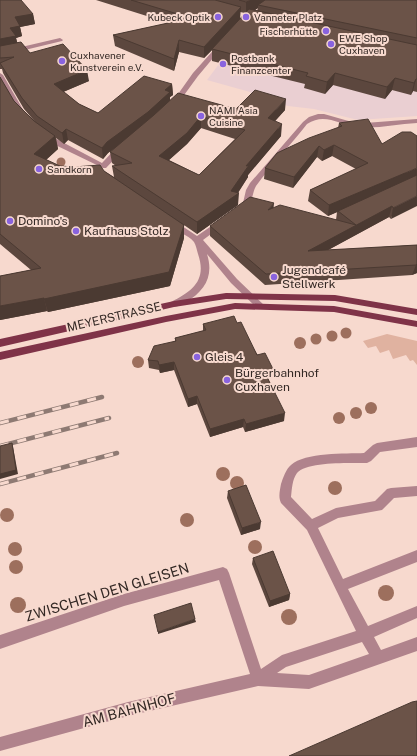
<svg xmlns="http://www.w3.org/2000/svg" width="417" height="756" font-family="'Public Sans',sans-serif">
<rect width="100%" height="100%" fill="#f7d9ce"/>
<polygon fill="#eacfd2" points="237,40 417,58 417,116 358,120 314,109 288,106 256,97 250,92 207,80"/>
<polygon fill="#e0b2a0" points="387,334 417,341 417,365 413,360 410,361 406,355 393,359 389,350 380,353 376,346 368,348 363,341"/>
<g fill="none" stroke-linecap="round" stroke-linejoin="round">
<g fill="#b0838c" fill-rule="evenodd">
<polygon points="60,38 63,40 62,41 0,56 0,52"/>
<polygon points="219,44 224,45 198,76 179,102 176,105 172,105 171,104 193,73"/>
<polygon points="0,73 3,75 25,113 24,114 19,113 0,81"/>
<path d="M 318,114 L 324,114 L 352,122 L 365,123 L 417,119 L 417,123 C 397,124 377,129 358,127 C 339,125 325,112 307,124 C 291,145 271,165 256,186 C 251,194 253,213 238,210 L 237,208 L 243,203 L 246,190 L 250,183 L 303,122 L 309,117 Z"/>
<polygon points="43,135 49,135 102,163 117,147 120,147 124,149 106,168 103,168 43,139"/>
<path d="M 220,220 L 223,221 L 223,225 L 203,240 L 237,279 L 265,306 L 263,308 L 257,308 L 231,283 L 207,254 C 214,276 205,291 186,302 C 181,305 176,308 171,306 L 169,304 L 171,302 C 193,291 207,280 198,254 C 197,251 196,245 194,242 C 188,234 175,232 169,224 L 170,222 L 176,222 L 197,236 Z"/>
<path d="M 417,437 L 417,447 L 380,452 L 371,461 L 367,463 C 352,463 307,461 297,473 C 292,480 292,489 291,497 L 312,519 L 336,508 L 375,501 L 387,489 L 391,488 L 417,486 L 417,496 L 394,498 L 382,510 L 338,518 L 318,528 L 343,579 L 417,550 L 417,562 L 348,589 L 368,626 L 417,606 L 417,618 L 374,637 L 381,650 L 417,637 L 417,651 L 309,689 L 258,686 L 128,716 L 0,751 L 0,737 L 128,702 L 250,674 L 219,580 L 124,606 L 0,649 L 0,635 L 124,594 L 223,567 L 227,569 L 229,573 L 261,669 L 282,655 L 356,631 L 307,530 L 281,503 C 278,497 280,490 281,484 C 283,478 286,469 291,465 C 305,452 346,454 364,453 L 373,445 L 377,443 ZM 362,642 L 369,654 L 309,675 L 277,673 L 286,667 Z"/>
</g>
<g fill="#7f3348" fill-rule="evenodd">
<polygon points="226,293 335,295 417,309 417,315 335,301 226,299 174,307 0,347 0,339 174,301"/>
<polygon points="235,303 334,306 417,321 417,327 334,312 235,309 166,322 0,360 0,352 166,316"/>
</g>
<defs>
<g id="rail">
<polyline points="0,423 102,397"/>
<polyline points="0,446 109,418"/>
<polyline points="0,484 117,453"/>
</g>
</defs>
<use href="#rail" stroke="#8e7a73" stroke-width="4.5"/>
<use href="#rail" stroke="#f7d9ce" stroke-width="3" stroke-dasharray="9" stroke-linecap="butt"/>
</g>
<g fill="#9d6f5d">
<circle cx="61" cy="162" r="4.5"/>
<circle cx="346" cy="333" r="5.5"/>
<circle cx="332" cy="336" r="5.5"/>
<circle cx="316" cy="339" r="5.5"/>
<circle cx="300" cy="343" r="6"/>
<circle cx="138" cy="362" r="6"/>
<circle cx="371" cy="408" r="6"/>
<circle cx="356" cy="413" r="6"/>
<circle cx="339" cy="418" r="6"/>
<circle cx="223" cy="474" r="7"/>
<circle cx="237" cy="483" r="7"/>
<circle cx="335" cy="488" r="7"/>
<circle cx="7" cy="515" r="7"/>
<circle cx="187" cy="520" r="7"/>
<circle cx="255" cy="547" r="7"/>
<circle cx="15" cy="549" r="7"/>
<circle cx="16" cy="567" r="7"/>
<circle cx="386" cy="593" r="8"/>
<circle cx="18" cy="605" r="8"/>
<circle cx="289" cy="617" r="8"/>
</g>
<g fill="#5c473e" fill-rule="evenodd">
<path d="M 0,0 L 33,14 L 35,24 L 20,27 L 22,36 L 16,38 L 17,42 L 30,53 L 89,81 L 63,92 L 79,104 L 98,113 L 172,84 L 173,95 L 170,97 L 170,100 L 236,109 L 285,110 L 275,121 L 281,136 L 248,175 L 248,177 L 238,193 L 238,205 L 197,234 L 184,225 L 184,238 L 170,286 L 48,312 L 47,311 L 0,320 L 0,276 L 31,270 L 0,244 L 0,77 L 14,101 L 36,123 L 24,109 L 3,73 L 2,69 L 0,69 ZM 201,128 L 235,139 L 199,175 L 169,160 L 187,144 ZM 56,138 L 64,144 L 68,140 L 103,159 L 108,153 L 113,149 L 110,152 L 112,163 L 116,166 L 112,166 L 114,177 L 104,171 L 60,166 L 46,160 L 58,149 Z"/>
<path d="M 96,0 L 417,0 L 417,92 L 413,91 L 411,95 L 392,90 L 385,99 L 333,85 L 325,94 L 304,88 L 305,84 L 212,61 L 212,50 L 204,58 L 179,52 L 174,71 L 115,46 L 113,35 L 169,23 ZM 258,8 L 257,11 L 254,10 L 255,10 ZM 240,12 L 245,13 L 240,19 Z"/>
<polygon points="339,123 382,144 417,136 391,219 389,217 328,250 417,245 417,273 412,275 265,285 210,236 210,226 273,208 336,220 337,212 328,216 308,201 310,190 356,169 332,156 322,161 317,157 293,188 264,179 265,168 338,128"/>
<polygon points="237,323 272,377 268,378 284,421 245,432 243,427 210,437 197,404 188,407 174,370 160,373 159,370 149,368 148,360 175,341 175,338 203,331 203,324"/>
<polygon points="228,491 260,529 241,535 227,498"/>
<polygon points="253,558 290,594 289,600 269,607 252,564"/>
</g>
<g fill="#4b3a32">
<polygon points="252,0 268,0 258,5 258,8 255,10 246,13 246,2"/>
<polygon points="241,7 240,19 212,49 212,50 204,58 204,47"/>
<polygon points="33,14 35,24 20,27 22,36 16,38 18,46 0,50 0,39 10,28 15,17"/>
<polygon points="179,40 179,52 174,71 174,59"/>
<polygon points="87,70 89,81 56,95 54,84"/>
<polygon points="335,73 333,85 325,94 327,82"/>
<polygon points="395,78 392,90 385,99 387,87"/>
<polygon points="416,79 413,91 411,95 414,83"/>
<polygon points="172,84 173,95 170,97 170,102 149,123 108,153 103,159 102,148 107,142"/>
<polygon points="286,99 285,110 267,130 268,118"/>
<polygon points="201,116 201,128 187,144 160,168 159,156"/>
<polygon points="282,124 281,136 248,175 248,177 237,194 239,193 238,205 197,234 197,222 231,191 246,166"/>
<polygon points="66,129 68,140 64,144 62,133"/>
<polygon points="55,136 58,149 38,167 34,154"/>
<polygon points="334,145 332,156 322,161 324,150"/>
<polygon points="319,146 317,157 293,188 294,177"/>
<polygon points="417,168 417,178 328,216 329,205"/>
<polygon points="417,196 417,206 391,219 393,208"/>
<polygon points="274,203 273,214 268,210"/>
<polygon points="392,206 389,217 306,262 308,251"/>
<polygon points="184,225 184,238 170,286 48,312 44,299"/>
<polygon points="417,264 417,273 412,275 416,265"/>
<polygon points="44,298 47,311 0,320 0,306"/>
<polygon points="174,362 174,370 160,373 159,365"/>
<polygon points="273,369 272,377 263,379 264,371"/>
<polygon points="197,396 197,404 188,407 188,399"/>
<polygon points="285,413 284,421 245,432 246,424"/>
<polygon points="244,419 243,427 210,437 210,429"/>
<polygon points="12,443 13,447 18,474 0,479 0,474"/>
<polygon points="261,522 260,529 241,535 242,528"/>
<polygon points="290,594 289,600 269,607 270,601"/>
<polygon points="195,619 196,622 158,634 158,632"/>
</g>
<g fill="#6b5348" stroke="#4b3a32" fill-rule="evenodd">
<polygon points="0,0 21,0 33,14 15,17 20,26 10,28 16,36 0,39"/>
<polygon points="131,0 215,0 241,7 204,47 179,40 174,59 113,35 191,18"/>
<polygon points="239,0 252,0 246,2"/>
<polygon points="265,0 417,0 417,38 258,5"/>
<polygon points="249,9 417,45 417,79 416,79 414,83 395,78 387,87 335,73 327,82 306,76 308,73 212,49"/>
<polygon points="21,42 30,53 63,44 87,70 54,84 79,104 98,113 144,76 172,84 165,90 170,92 148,112 107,142 102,148 66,129 62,133 37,116 22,98 0,63 14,57 0,58 0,46"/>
<polygon points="0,77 14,101 34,121 55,136 34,154 60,166 74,167 100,165 104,171 184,225 169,272 44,299 44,298 0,306 0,276 41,268 0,234"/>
<path d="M 255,90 L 286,99 L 268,118 L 282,124 L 246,166 L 249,165 L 231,191 L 239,193 L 197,222 L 112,166 L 132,163 L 110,152 L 154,115 L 178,93 L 236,109 ZM 201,116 L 245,130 L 199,175 L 159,156 L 187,133 Z"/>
<polygon points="368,119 382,144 402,132 411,132 417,136 417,168 329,205 310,190 368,163 334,145 324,150 319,146 294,177 265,168 277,153 309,138 342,126 339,123"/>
<polygon points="417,175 417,196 393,208 392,206 308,251 417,245 417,264 416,265 266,274 210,226 250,197 274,203 268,210 280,205 356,225 338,211"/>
<polygon points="234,316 237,323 241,322 257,355 265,353 273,369 264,371 285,413 246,424 244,419 210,429 197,396 188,399 174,362 159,365 158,361 148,360 154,346 176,341 175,338 206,330 203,324"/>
<polygon points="12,443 16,470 0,474 0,446"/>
<polygon points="246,485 261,522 242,528 228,491"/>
<polygon points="273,551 290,594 270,601 253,558"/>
<polygon points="191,603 195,619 158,632 154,615"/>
<polygon points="417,701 417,756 289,756 412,702"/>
</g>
<g fill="#8963de" stroke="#f7d9ce" stroke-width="1.5">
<circle cx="218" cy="17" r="4"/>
<circle cx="246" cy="17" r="4"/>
<circle cx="326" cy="31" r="4"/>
<circle cx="331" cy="44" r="4"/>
<circle cx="62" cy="61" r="4"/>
<circle cx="223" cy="64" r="4"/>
<circle cx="201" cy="116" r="4"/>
<circle cx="39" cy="169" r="4"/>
<circle cx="10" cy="221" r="4"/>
<circle cx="76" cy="231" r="4"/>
<circle cx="274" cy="277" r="4"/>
<circle cx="197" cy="357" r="4"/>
<circle cx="227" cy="380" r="4"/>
</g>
<g text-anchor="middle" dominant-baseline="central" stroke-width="4" stroke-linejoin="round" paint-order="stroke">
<g font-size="10" fill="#342925" stroke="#f7d9ce" text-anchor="start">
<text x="210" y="17" text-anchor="end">Kubeck Optik</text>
<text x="254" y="17">Vanneter Platz</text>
<text x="318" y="31" text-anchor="end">Fischerhütte</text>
<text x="339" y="38">EWE Shop<tspan x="339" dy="12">Cuxhaven</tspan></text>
<text x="70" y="55">Cuxhavener<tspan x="70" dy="12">Kunstverein e.V.</tspan></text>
<text x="231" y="58">Postbank<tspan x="231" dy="12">Finanzcenter</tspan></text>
<text x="209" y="110">NAMI Asia<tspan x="209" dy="12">Cuisine</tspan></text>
<text x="47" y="169">Sandkorn</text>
</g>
<g font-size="12" fill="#342925" stroke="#f7d9ce" text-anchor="start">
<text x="18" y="221">Domino's</text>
<text x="84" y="231">Kaufhaus Stolz</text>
<text x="282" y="270">Jugendcafé<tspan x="282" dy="14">Stellwerk</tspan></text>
<text x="205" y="357">Gleis 4</text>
<text x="235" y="373">Bürgerbahnhof<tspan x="235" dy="14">Cuxhaven</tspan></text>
</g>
<g font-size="12" fill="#342925" stroke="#f7d9ce">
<text transform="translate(114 317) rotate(-13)">MEYERSTRASSE</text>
</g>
<g font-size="14" fill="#342925" stroke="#f7d9ce">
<text transform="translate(107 592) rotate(-17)">ZWISCHEN DEN GLEISEN</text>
<text transform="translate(129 710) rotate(-15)">AM BAHNHOF</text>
</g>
</g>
</svg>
